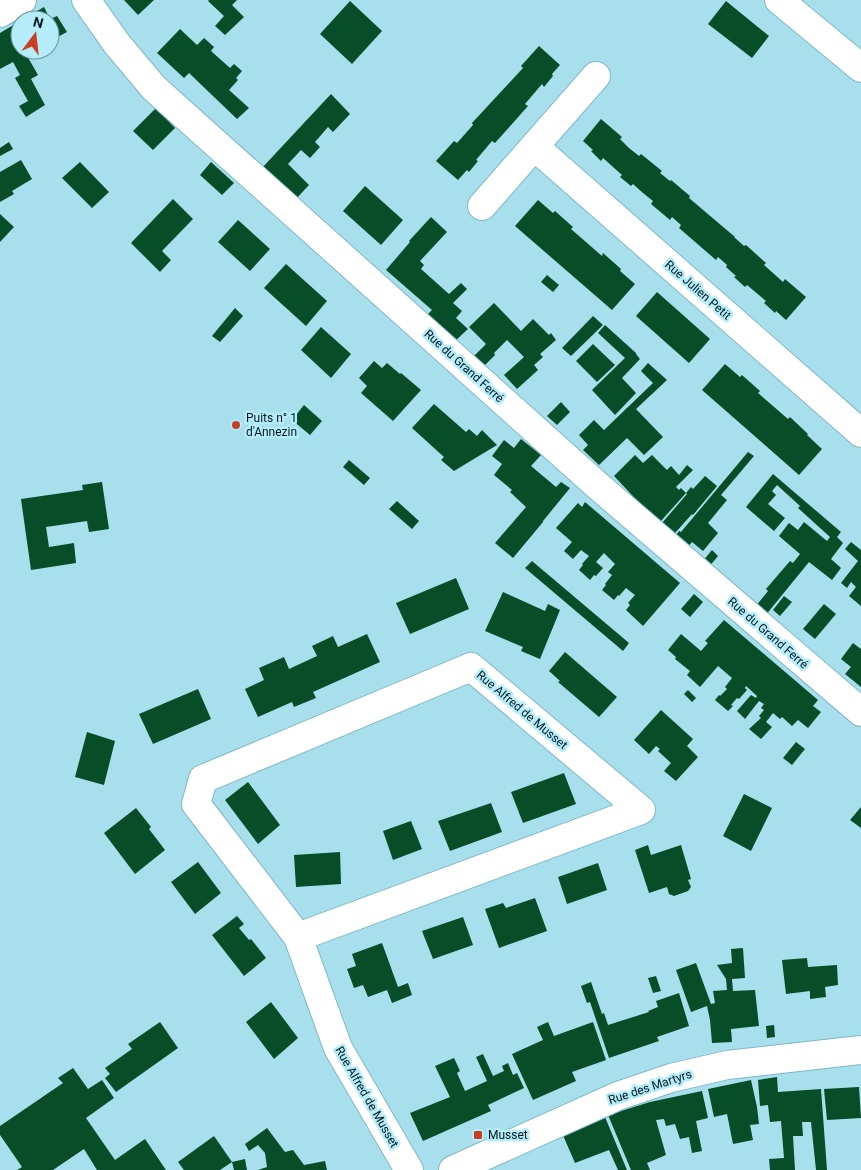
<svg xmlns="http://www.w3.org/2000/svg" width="861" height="1170" font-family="Roboto,sans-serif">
<rect width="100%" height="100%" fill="#a7dfec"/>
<g fill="#064d28">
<polygon points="124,0 154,0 138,15"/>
<polygon points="209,0 237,0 232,5 244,17 225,35 215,26 224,16 208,1"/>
<polygon points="350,1 382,31 352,64 320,34"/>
<polygon points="726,1 769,36 752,58 708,24"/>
<polygon points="44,7 50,19 57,16 67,32 50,41 50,20 22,20"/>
<polygon points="20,21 20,50 34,50 26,54 38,75 31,79 45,105 26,117 19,106 28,101 15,78 20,75 13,62 0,69 0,33"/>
<polygon points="180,29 197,45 204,38 214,47 211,51 230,68 234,64 242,71 236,78 238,80 229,90 249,108 237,119 189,73 184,78 157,53"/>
<polygon points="539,46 560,65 552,74 553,76 544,87 542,84 525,104 528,106 495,143 492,141 476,160 478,161 469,172 467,170 458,180 436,161 454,141 457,143 473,125 472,123 523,68 521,66"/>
<polygon points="331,94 350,114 333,132 328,127 315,142 320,147 310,158 301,150 288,164 309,185 295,200 261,169"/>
<polygon points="156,108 175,128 153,150 133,131"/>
<polygon points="601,119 622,137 620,139 629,148 639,156 641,154 662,171 660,173 670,181 671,180 690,196 689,198 735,237 734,237 744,246 746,245 766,263 764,265 783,282 785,279 806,297 786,320 776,311 775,313 764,303 766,301 747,285 745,287 734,277 736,276 726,267 727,265 718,257 716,260 679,228 681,225 672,217 670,220 651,204 653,201 643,193 633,184 631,186 620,177 622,175 603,158 601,161 591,151 593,150 583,141"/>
<polygon points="9,142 13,149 0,156 0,148"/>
<polygon points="21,160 32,179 12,191 14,194 0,202 0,172"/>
<polygon points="80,162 109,192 92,208 62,178"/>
<polygon points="211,162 234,183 222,195 200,175"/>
<polygon points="365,186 403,220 381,245 343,211"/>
<polygon points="173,199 193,219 162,251 171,260 160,272 131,243"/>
<polygon points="538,200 553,213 555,211 573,227 571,229 602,256 603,253 621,269 620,271 635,284 612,310 515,226"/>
<polygon points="0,214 14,227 0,242"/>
<polygon points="431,217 447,232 420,261 424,265 421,269 449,294 461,283 467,289 453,303 462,311 456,318 468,329 454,342 425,317 432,310 386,270 410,242 409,241"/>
<polygon points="238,220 270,249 250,271 218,242"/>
<polygon points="286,264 327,301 306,326 264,288"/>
<polygon points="547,275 559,285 553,292 541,282"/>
<polygon points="657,292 710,339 689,363 636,316"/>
<polygon points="494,303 521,331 533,319 549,335 551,333 556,340 540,354 543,357 534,365 538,370 517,389 504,375 524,357 507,340 494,353 495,355 483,367 472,358 486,344 469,327"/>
<polygon points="235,308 243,316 220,342 212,336"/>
<polygon points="593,316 603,325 571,356 562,348"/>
<polygon points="605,325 636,353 636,354 640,359 622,378 636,393 615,415 592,390 625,358 598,333"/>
<polygon points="321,327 351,354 331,378 301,350"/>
<polygon points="593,344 615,365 597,382 576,361"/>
<polygon points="374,361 382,368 387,363 400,374 401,373 421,390 393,421 361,393 367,386 359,378"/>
<polygon points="648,363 667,380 636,409 663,437 644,455 627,438 599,465 583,450 588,445 579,435 594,420 604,430 653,383 641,371"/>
<polygon points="725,364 740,377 742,375 760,391 758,393 788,419 790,417 808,434 807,435 822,449 799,475 702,390"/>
<polygon points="561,402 570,412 557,425 547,416"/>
<polygon points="434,404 466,432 469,429 477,436 482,430 497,445 454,471 441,460 444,457 412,428"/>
<polygon points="304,405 322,421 310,435 292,420"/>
<polygon points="521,439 541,455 531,466 556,487 561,482 570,488 543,521 543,522 513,558 495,543 526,507 510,492 512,490 494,475 502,464 492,456 504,440 514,448"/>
<polygon points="748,452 754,456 721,495 727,500 708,523 718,533 703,551 692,542 687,548 674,538 679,531 681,532"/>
<polygon points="635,455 643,463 652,455 667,470 671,466 679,475 687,465 693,470 676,487 679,490 681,488 686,493 661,521 648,510 647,511 614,476"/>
<polygon points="349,460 370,478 364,485 343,467"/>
<polygon points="773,474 841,532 837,537 843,543 831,559 841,568 832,580 809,562 765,616 755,607 768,591 766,589 790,561 793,563 800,554 779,536 789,523 798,530 804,522 827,541 830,537 798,508 800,506 777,485 772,491 776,495 768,504 785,518 774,531 746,507"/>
<polygon points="705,476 717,486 693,515 692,514 675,533 662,523 687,494 686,493 691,487 693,489"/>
<polygon points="102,482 109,529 89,532 87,521 46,527 49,547 74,543 76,563 31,570 21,499 83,490 82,485"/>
<polygon points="397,501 419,521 412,529 389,509"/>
<polygon points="585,502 680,583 643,626 626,610 630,605 628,603 635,595 631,592 626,588 619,596 618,595 614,600 602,590 606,585 605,584 612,575 608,572 615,564 604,553 596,562 603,568 596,576 594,575 590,580 579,570 583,565 582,564 589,556 581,550 573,559 564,551 572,542 556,528 578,503 582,507"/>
<polygon points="851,542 861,550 861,606 849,596 856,587 851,582 847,588 841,583 858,561 845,549"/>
<polygon points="712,550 718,556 709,567 702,562"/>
<polygon points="532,561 629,643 623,651 525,568"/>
<polygon points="456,578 469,609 410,634 396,603"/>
<polygon points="503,592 545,611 548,604 560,610 540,659 521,651 523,647 485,631"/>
<polygon points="694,594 703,602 690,617 681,609"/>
<polygon points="784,596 792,602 780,616 773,610"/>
<polygon points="824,604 836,614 815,639 803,629"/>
<polygon points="724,620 818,700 813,706 821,712 808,728 798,720 792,726 782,717 780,719 773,713 766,722 772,727 761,739 749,729 761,718 759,716 764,710 761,708 764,704 759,701 745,719 737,711 751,695 756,698 757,696 746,686 745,688 747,690 739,699 737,698 731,705 733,706 728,711 715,700 719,695 720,696 727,689 725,687 732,678 718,666 700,687 687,675 690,671 675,659 676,657 668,650 681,634 701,651 708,643 705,641"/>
<polygon points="367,634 380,662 313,692 316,698 294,707 292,702 258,717 245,689 264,680 259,668 284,657 289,669 317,656 312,646 333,636 338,647"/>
<polygon points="853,643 861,649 861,687 845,674 851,667 841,659"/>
<polygon points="565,652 617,697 599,717 558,682 560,681 549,671"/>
<polygon points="198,689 211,719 153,744 139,714"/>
<polygon points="688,690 696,698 692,702 684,694"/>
<polygon points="661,710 693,739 687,746 698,757 676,781 664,771 671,763 658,751 660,749 656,746 649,754 634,740"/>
<polygon points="87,732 115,741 104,785 75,777"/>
<polygon points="796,742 805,749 792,765 783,758"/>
<polygon points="564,773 576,804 523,823 511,792"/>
<polygon points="248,782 280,825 258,844 225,800"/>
<polygon points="744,794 772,808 751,851 723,836"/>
<polygon points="491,803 502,832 450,851 438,821"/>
<polygon points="861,807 861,828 850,820"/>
<polygon points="136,808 151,827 149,829 165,850 135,874 104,833"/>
<polygon points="411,821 422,849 393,860 383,831"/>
<polygon points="648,845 651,855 681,845 691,879 688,880 691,887 688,891 674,896 669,894 667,887 649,893 635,850"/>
<polygon points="340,852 341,884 296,887 294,855"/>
<polygon points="198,862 221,893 195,914 171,882"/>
<polygon points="598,863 607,890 567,904 558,877"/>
<polygon points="535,898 547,931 499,948 485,909 503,903 506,908"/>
<polygon points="237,916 244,924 239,928 249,940 251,939 266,958 244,976 212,935"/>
<polygon points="463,917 473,945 433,959 422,931"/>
<polygon points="382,943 398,987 408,983 412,995 392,1003 387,990 368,997 363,985 354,988 347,969 356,966 352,954"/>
<polygon points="743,948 745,978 732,979 733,991 755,990 759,1026 731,1029 732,1042 712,1043 710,1020 707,1006 691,1012 676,970 696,963 711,1004 715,1003 713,991 727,990 726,979 717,965 732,963 731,949"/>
<polygon points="807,958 808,967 837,965 838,985 825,987 826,997 810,999 810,991 786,994 782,960"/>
<polygon points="656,976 661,991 653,993 648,978"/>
<polygon points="591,982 602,1014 604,1013 608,1025 649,1012 648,1011 658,1007 656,1001 679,993 689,1026 657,1037 659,1041 609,1058 590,1002 587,1003 581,986"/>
<polygon points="271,1002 298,1038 274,1059 246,1022"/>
<polygon points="160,1022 178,1048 116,1092 105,1078 110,1074 105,1068 132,1049 128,1044"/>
<polygon points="548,1022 554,1036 593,1022 606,1060 572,1072 576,1081 533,1100 512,1054 543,1040 537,1027"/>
<polygon points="774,1025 775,1037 767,1038 766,1026"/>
<polygon points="483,1054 493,1076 504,1071 502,1066 508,1063 513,1075 517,1073 524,1088 488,1105 491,1111 423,1141 410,1113 450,1097 435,1066 454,1058 460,1071 457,1073 465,1091 487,1081 476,1057"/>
<polygon points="73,1068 88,1089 102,1080 114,1098 86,1118 115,1160 145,1139 166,1170 97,1170 84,1149 53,1170 17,1170 22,1167 0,1135 0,1126 63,1083 58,1078"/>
<polygon points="777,1077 778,1092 821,1089 827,1170 816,1170 811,1122 802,1122 803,1136 793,1136 795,1170 770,1170 769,1159 784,1158 781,1121 770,1122 768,1105 760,1106 758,1080"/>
<polygon points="751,1080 757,1107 759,1124 750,1125 753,1140 733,1144 727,1114 714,1117 708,1089"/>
<polygon points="859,1087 861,1118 827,1120 824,1089"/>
<polygon points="702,1091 708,1118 696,1121 702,1151 692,1153 689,1137 680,1139 675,1124 666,1126 664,1119 656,1120 666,1155 647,1163 650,1170 631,1170 608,1115 650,1102"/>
<polygon points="605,1117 627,1170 618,1170 609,1150 575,1163 562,1133"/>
<polygon points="267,1128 285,1152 293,1150 304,1165 325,1161 327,1170 258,1170 267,1167 265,1153 258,1145 249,1151 245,1144"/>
<polygon points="214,1136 232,1162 220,1170 184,1170 178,1162"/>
<polygon points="245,1159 247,1170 234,1170 232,1162"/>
</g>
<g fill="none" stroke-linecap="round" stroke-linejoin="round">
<defs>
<g id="minor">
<polyline points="86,0 117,44 154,88 598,486 861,712"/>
<polyline points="779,0 861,68"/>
<polyline points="0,13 22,0"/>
<polyline points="535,147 861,433"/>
<polyline points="482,206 596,76"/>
<polyline points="298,937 641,810 471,667 203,779 196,804 298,937 338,1048 409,1170"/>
<polyline points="453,1170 618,1096 671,1078 727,1065 861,1050"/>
</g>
</defs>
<use href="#minor" stroke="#81b8c5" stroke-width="30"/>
<use href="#minor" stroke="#fff" stroke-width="28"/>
</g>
<g fill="#c93f20" stroke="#b4ecfa" stroke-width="2">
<circle cx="236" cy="425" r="5"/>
<rect x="473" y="1130" width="10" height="10" rx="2.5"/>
</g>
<g text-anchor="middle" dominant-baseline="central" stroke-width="5" stroke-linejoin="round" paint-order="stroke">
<g font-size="12" fill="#03191e" stroke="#b4ecfa">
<text transform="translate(698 290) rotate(41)">Rue Julien Petit</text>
<text transform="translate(464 366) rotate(42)">Rue du Grand Ferré</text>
<text transform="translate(768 633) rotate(41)">Rue du Grand Ferré</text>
<text transform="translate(522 710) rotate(40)">Rue Alfred de Musset</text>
<text transform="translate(650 1087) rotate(-18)">Rue des Martyrs</text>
<text transform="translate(367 1097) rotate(60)">Rue Alfred de Musset</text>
</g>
<g font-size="12" fill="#03191e" stroke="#b4ecfa" text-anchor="start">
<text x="246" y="418">Puits n° 1<tspan x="246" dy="14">d'Annezin</tspan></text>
<text x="488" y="1135">Musset</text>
</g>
</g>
<g transform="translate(35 35) rotate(15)"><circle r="24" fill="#b4ecfa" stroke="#6d98a2"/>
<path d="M0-4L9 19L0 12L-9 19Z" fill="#c93f20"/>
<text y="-8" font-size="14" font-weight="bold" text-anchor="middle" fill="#03191e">N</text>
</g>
</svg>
